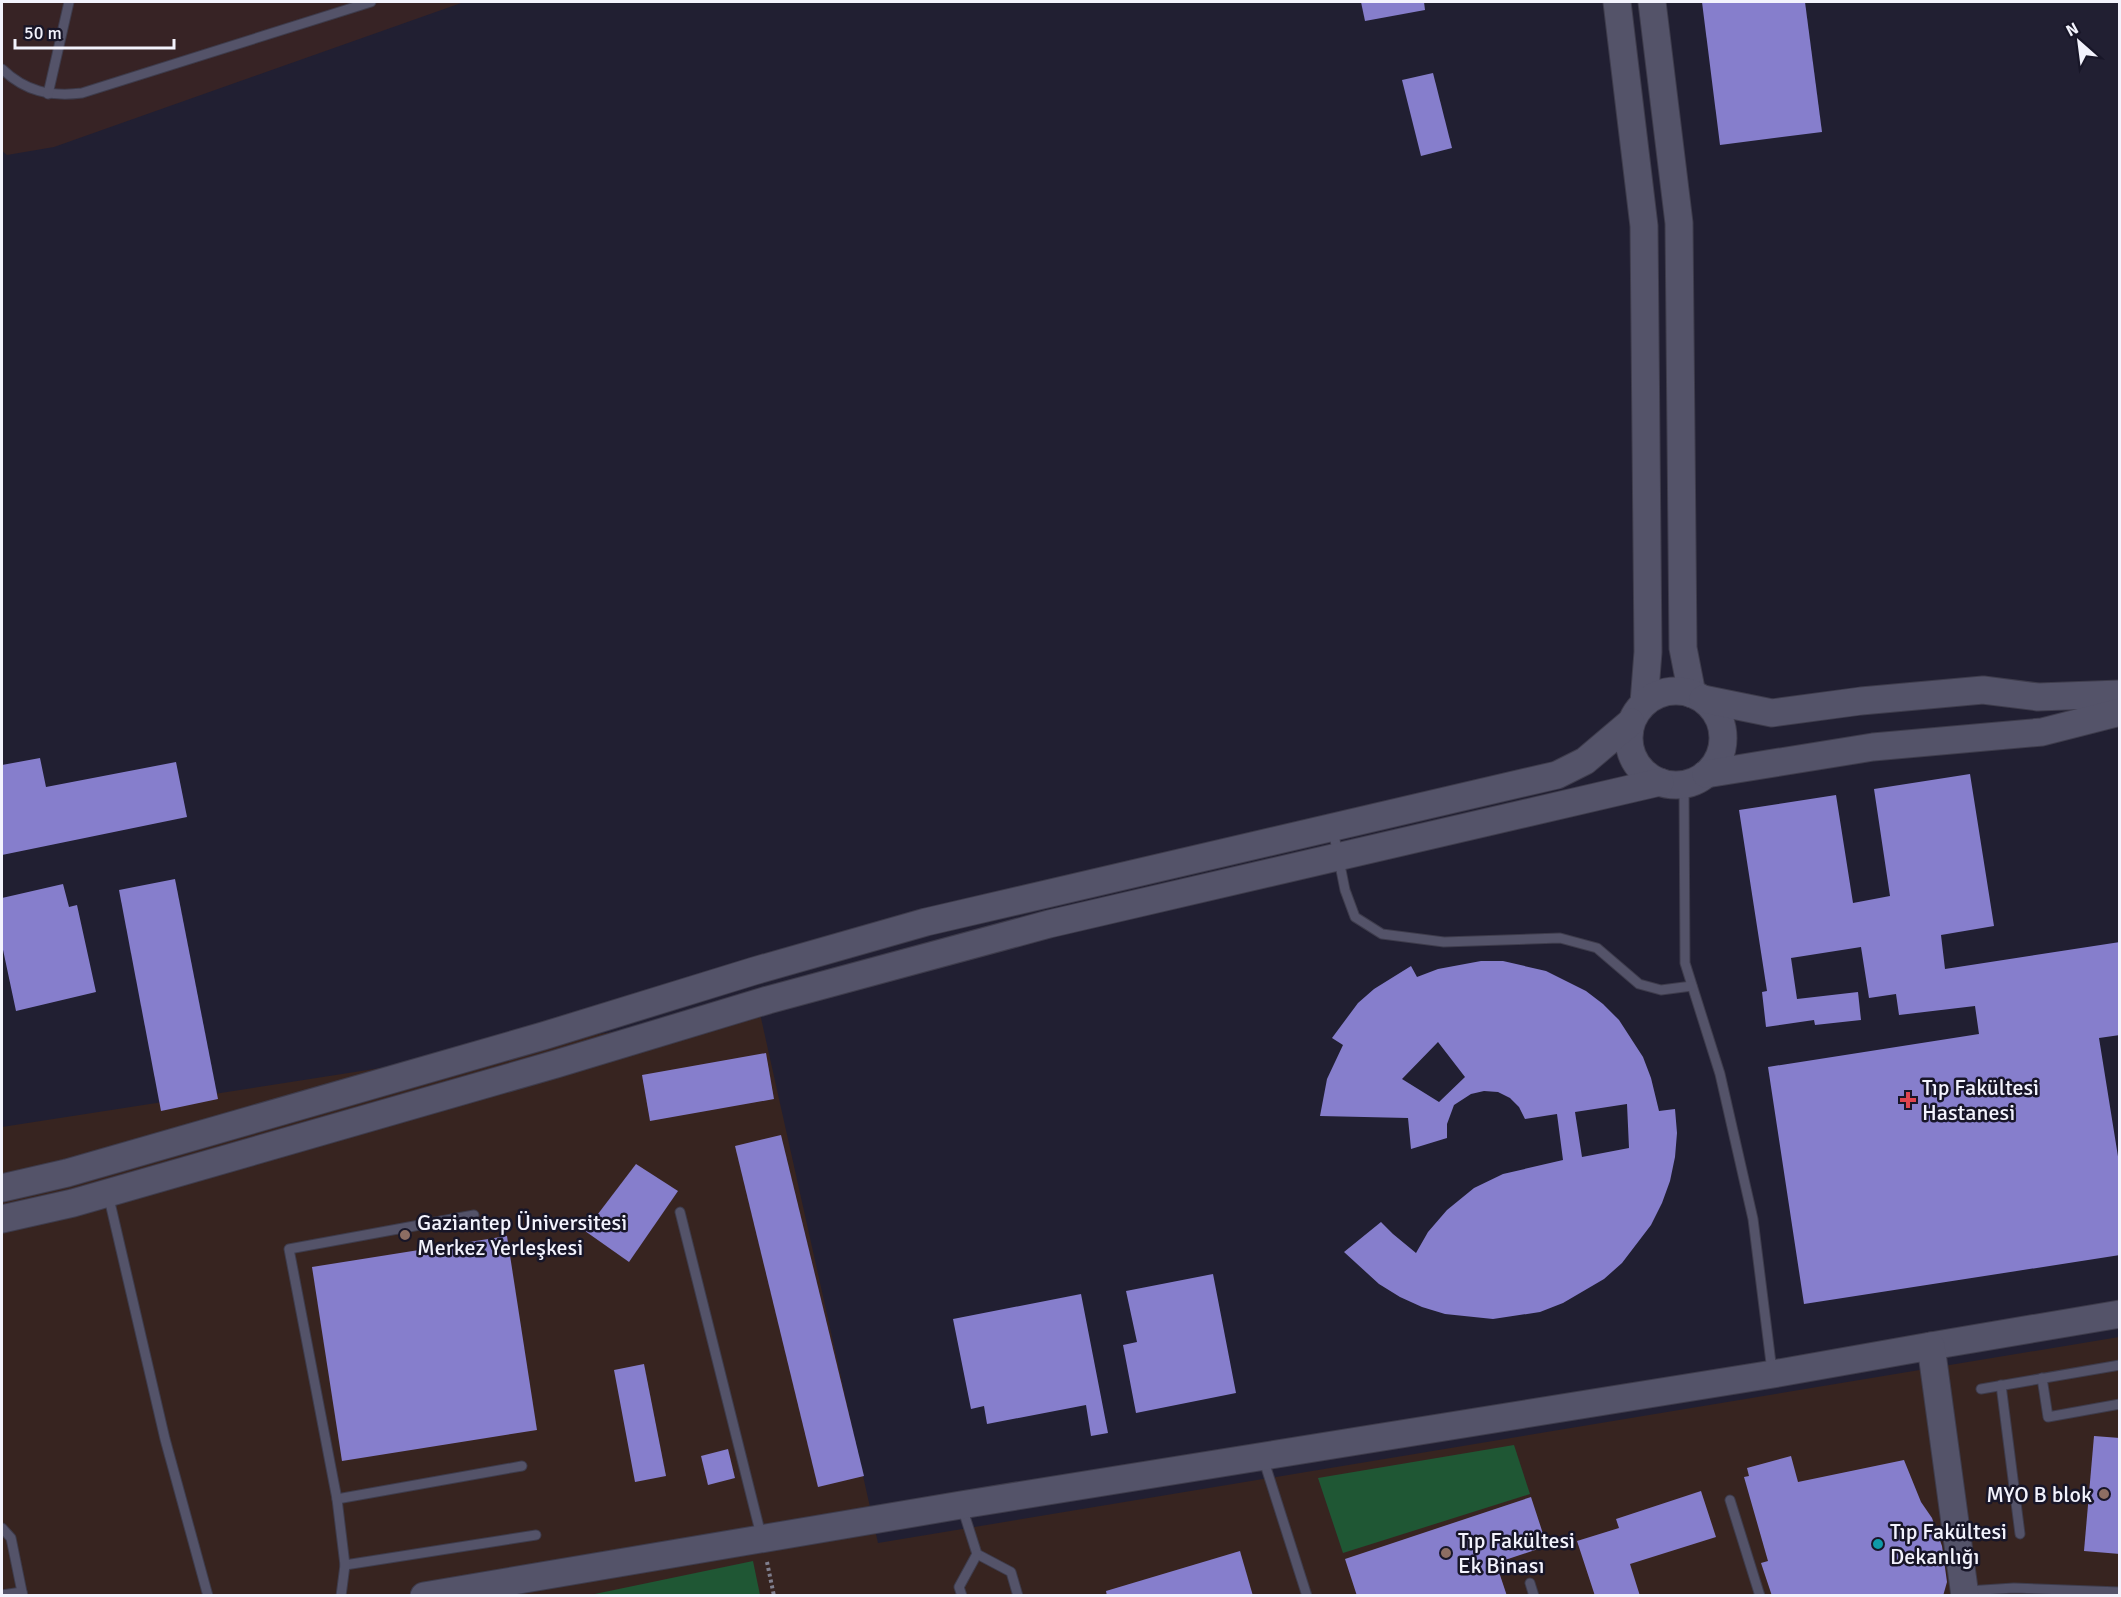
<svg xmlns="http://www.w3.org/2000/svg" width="2121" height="1597" font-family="Signika,sans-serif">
<rect width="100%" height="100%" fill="#211f32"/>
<polygon fill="#372325" points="2,2 464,2 54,147 7,155 2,151"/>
<polygon fill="#372420" points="759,1009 878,1543 2119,1337 2119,1595 2,1596 2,1127"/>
<g fill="#1f5734">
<polygon points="1514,1445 1530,1494 1343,1553 1318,1478"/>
<polygon points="753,1561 760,1595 590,1595"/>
</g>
<g fill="#867ecc" fill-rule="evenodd">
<polygon points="1361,2 1424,2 1425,10 1365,21"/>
<polygon points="1702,2 1805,2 1822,132 1720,145"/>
<polygon points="1433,73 1452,148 1421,156 1402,80"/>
<polygon points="40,758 46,787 176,762 187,817 2,855 2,765"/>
<polygon points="1970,774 1994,926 1941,935 1945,969 2120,942 2120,1035 2099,1038 2120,1169 2120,1255 1804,1304 1768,1067 1979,1034 1975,1006 1899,1015 1896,994 1869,998 1861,947 1791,958 1797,999 1858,992 1861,1020 1815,1025 1814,1020 1766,1027 1762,992 1767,991 1739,810 1836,795 1853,903 1890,896 1874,789"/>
<polygon points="175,879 218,1099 161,1111 119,890"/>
<polygon points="63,884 69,907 77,905 96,992 16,1011 2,945 2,898"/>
<path d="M 1481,961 L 1503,961 L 1546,971 L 1586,991 L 1603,1004 L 1619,1020 L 1643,1057 L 1651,1078 L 1659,1111 L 1675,1109 L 1677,1133 L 1675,1157 L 1670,1181 L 1662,1203 L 1651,1225 L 1622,1263 L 1604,1279 L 1563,1303 L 1540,1312 L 1493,1319 L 1445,1314 L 1422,1307 L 1400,1297 L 1379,1284 L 1344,1252 L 1381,1222 L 1393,1234 L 1416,1253 L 1428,1232 L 1447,1210 L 1474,1188 L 1503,1174 L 1563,1160 L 1557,1114 L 1525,1119 L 1519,1107 L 1510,1098 L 1498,1092 L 1484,1091 L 1471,1094 L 1454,1105 L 1447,1124 L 1447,1138 L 1411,1149 L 1408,1118 L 1320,1116 L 1327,1079 L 1343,1045 L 1332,1038 L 1358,1003 L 1374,989 L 1411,966 L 1417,977 L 1438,969 ZM 1438,1042 L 1465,1077 L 1439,1102 L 1402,1079 ZM 1627,1104 L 1629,1148 L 1582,1157 L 1575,1112 Z"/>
<polygon points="766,1053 774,1099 650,1121 642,1075"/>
<polygon points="781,1135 864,1476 818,1487 735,1146"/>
<polygon points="636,1164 678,1191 629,1262 585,1231"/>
<polygon points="507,1236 537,1430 342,1461 312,1267"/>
<polygon points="1213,1274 1236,1393 1136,1413 1123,1345 1137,1342 1126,1291"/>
<polygon points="1081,1294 1108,1433 1091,1436 1086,1405 987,1424 984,1406 971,1409 953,1319"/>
<polygon points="644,1364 666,1476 635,1482 614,1370"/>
<polygon points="2094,1436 2120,1438 2120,1554 2084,1551"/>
<polygon points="728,1449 735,1478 708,1485 701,1456"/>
<polygon points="1791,1456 1798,1482 1904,1460 1921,1502 1932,1518 1942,1546 1947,1582 1943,1596 1772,1596 1761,1563 1768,1561 1744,1477 1749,1476 1747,1468"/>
<polygon points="1701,1491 1716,1537 1630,1564 1640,1596 1595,1596 1577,1541 1619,1528 1616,1519"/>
<polygon points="1531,1497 1547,1546 1496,1563 1507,1596 1357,1596 1345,1559"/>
<polygon points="1240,1551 1253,1596 1107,1596 1106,1591"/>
</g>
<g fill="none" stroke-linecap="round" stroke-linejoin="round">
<defs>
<g id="lane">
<path d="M 2,69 C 25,91 50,97 82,93 L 371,2"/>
<polyline points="48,94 69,2"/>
<polyline points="1684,785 1685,963 1720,1074 1753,1219 1772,1371"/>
<polyline points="1333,830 1345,890 1355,917 1382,934 1444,942 1560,938 1597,948 1639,984 1661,990 1692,986"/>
<polyline points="108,1194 165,1439 208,1596"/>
<polyline points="680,1212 761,1535"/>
<polyline points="2042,1378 2048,1417 2120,1404"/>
<polyline points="2001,1385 2020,1534"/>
<polyline points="1981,1389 2120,1365"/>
<polyline points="1263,1458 1307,1596"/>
<polyline points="337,1499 522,1466"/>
<polyline points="1730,1500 1760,1596"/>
<polyline points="962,1507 977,1554 1011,1572 1018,1596"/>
<polyline points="2,1528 11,1538 22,1592"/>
<polyline points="345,1565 536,1535"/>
<polyline points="1530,1583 1534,1596"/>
<polyline points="1967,1591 2014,1588 2120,1592"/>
<polyline points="2,1595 22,1592 23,1596"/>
<polyline points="341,1596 345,1565 337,1499 289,1249 474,1215"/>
<polyline points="962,1596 959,1587 977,1554"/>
</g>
<g id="secondary">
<polyline points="1617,2 1644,226 1648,652 1644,703"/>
<polyline points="1652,2 1679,223 1683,648 1692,694"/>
<circle cx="1676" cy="738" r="47"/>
<polyline points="1703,699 1772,713 1861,701 1983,690 2038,697 2120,694"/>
<polyline points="1706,774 1873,747 2042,732 2120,712"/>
<polyline points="2,1188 67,1173 543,1036 754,971 926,922 1557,775 1585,761 1631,722"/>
<polyline points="2,1219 73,1203 556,1064 768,1000 1049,924 1660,782"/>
<polyline points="1931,1346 2120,1314"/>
<polyline points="424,1596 961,1505 1773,1374 1931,1346 1965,1596"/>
</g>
</defs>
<use href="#lane" stroke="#3e3c4c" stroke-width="11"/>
<use href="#secondary" stroke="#3e3c4c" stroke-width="29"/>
<polyline stroke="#807f8e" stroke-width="4" stroke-dasharray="3 3" stroke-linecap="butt" points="767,1562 774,1596"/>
<use href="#lane" stroke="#545369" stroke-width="9"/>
<use href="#secondary" stroke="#545369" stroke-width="27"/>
</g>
<path fill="#e0444e" stroke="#181628" stroke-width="2" d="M1905 1091h6v6h6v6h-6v6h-6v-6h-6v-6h6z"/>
<g fill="#8d6e63" stroke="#181628" stroke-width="2">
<circle cx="405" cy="1235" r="6"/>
<circle cx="2104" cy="1494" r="6"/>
<circle cx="1446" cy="1553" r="6"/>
</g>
<circle fill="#0f9aa8" stroke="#181628" stroke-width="2" cx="1878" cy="1544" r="6"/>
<g text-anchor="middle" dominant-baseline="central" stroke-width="5" stroke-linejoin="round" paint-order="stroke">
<g font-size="22" fill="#f3f3fd" stroke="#181628" text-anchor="start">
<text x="1922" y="1087">Tıp Fakültesi<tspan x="1922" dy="25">Hastanesi</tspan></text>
<text x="417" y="1222">Gaziantep Üniversitesi<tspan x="417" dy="25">Merkez Yerleşkesi</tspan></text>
<text x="2092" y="1494" text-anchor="end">MYO B blok</text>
<text x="1890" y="1531">Tıp Fakültesi<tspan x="1890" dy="25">Dekanlığı</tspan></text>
<text x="1458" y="1540">Tıp Fakültesi<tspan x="1458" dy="25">Ek Binası</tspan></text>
</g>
</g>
<rect width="2121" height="1597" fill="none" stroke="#f3f3fd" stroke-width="6"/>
<g transform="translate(2079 42) rotate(332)" stroke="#181628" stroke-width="4.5" paint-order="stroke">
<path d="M0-4.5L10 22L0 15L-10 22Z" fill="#f3f3fd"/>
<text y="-9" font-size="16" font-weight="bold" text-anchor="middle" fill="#f3f3fd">N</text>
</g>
<path d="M15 39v9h159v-9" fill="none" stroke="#f3f3fd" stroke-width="3"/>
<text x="24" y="39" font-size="18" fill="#f3f3fd" stroke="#181628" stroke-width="4.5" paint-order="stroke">50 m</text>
</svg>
